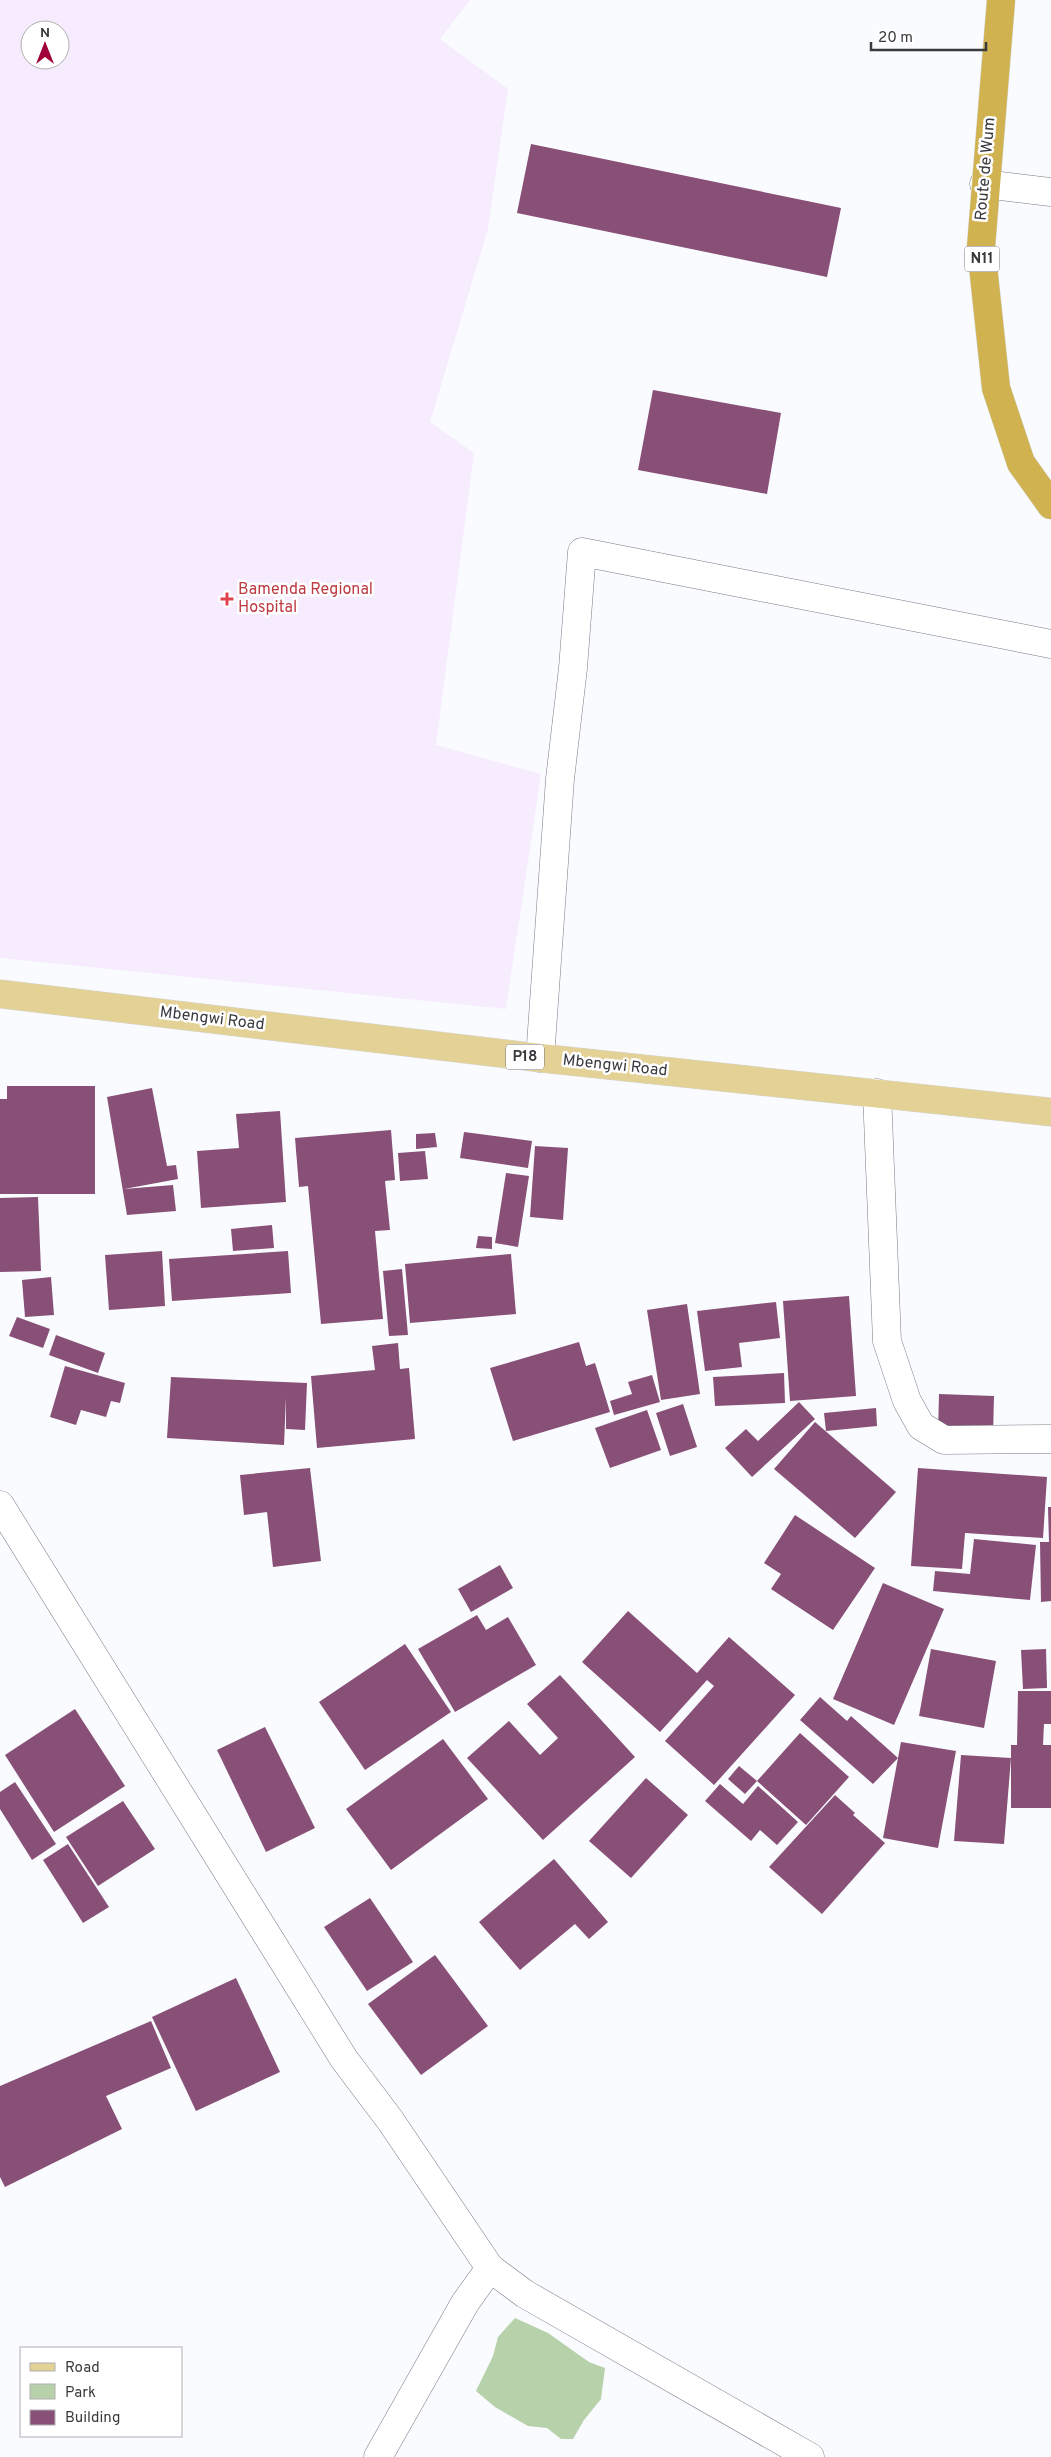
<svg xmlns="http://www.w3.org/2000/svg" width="1051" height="2457" font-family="Overpass,sans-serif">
<rect width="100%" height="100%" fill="#f9fbff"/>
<path fill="#f6ecfd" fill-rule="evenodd" d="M 0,0 L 470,0 L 440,39 L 508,89 L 488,229 L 430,422 L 474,453 L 436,745 L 541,774 L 506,1009 L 0,958 ZM 30,30 L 60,30 L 60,60 L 30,60 Z"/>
<polygon fill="#b7d1aa" points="515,2318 548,2333 589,2362 605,2368 601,2399 584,2420 573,2439 561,2439 547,2428 528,2426 495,2407 476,2391 493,2356 498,2337"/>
<g fill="#884f77">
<polygon points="531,144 841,208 827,277 517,213"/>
<polygon points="653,390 781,413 767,494 638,470"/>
<polygon points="7,1086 95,1086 95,1194 0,1194 0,1099 7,1099"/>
<polygon points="152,1088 167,1166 176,1165 178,1179 124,1189 173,1185 176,1211 127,1215 107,1097"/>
<polygon points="280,1111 286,1202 201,1208 197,1151 239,1148 236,1114"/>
<polygon points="391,1130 395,1180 385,1181 390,1230 375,1231 383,1319 321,1324 308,1186 299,1187 295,1138"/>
<polygon points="464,1132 532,1141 528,1168 460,1158"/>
<polygon points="435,1133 437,1147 416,1149 416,1134"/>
<polygon points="535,1146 568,1148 563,1220 530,1217"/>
<polygon points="425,1151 428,1179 400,1181 398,1153"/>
<polygon points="506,1173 529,1176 518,1247 495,1243"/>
<polygon points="38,1197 41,1271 0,1272 0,1198"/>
<polygon points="272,1225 274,1248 233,1251 231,1229"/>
<polygon points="478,1236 492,1237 492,1249 476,1248"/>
<polygon points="162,1251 165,1306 109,1310 105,1255"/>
<polygon points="288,1251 291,1293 172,1301 169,1259"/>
<polygon points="511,1254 516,1314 410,1323 405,1264"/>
<polygon points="402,1269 408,1335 389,1336 383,1271"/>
<polygon points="51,1277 54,1315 25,1317 22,1280"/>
<polygon points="849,1296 856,1396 790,1401 783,1301"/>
<polygon points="776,1302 780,1338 739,1343 742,1367 705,1371 697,1311"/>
<polygon points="687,1304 700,1394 661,1400 647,1310"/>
<polygon points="17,1317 50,1329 43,1348 9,1336"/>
<polygon points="56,1335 105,1353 98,1373 49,1355"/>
<polygon points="579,1342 586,1366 595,1363 610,1412 513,1441 490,1368"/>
<polygon points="398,1343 400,1369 409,1368 415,1439 317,1448 311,1376 375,1370 372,1346"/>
<polygon points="65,1366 125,1383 120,1403 111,1401 106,1417 81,1410 76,1425 50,1417"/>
<polygon points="784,1373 785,1403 715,1406 713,1377"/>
<polygon points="652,1375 660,1402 614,1415 610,1401 632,1394 628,1382"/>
<polygon points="171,1377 307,1383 305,1430 286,1429 286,1397 284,1445 167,1438"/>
<polygon points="939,1394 994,1396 993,1435 938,1433"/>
<polygon points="799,1402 815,1419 752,1477 725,1448 746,1429 758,1441"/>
<polygon points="683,1404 697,1447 670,1456 656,1413"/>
<polygon points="876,1408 877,1426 826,1431 824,1413"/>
<polygon points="647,1410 661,1450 610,1468 595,1428"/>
<polygon points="815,1422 896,1492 855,1538 774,1469"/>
<polygon points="310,1468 321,1561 273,1567 267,1512 244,1515 240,1475"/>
<polygon points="918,1468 1047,1477 1043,1538 965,1533 962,1569 911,1566"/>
<polygon points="1048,1507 1051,1507 1051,1601 1041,1602 1040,1542 1049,1542"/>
<polygon points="795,1515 875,1568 833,1630 771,1589 781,1574 764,1563"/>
<polygon points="974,1539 1036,1545 1030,1600 933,1591 935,1571 970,1574"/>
<polygon points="500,1565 513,1588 471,1612 458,1589"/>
<polygon points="883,1583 944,1609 894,1725 833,1699"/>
<polygon points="628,1611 697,1673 729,1637 795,1695 714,1785 665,1741 714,1686 707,1680 660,1732 582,1662"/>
<polygon points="477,1615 486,1630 508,1617 536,1665 455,1712 418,1649"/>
<polygon points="405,1644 451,1712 365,1770 319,1702"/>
<polygon points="931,1649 996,1661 984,1728 919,1716"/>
<polygon points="1046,1649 1047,1688 1023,1689 1021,1650"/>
<polygon points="560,1675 635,1757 543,1840 467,1758 509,1721 540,1755 558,1738 527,1704"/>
<polygon points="1018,1691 1051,1691 1051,1724 1044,1724 1043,1745 1051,1745 1051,1808 1011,1808 1011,1745 1017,1745"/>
<polygon points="820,1697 847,1721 851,1716 898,1758 873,1784 800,1720"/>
<polygon points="75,1709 125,1786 54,1832 5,1755"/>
<polygon points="265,1727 315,1828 266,1852 217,1750"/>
<polygon points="800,1733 849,1777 806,1825 757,1781 745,1794 728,1779 739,1766 757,1781"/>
<polygon points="443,1739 488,1799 391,1870 346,1809"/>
<polygon points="901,1742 956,1751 938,1848 883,1838"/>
<polygon points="961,1755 1011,1758 1004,1844 954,1841"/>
<polygon points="646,1778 688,1815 631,1878 589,1841"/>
<polygon points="15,1782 56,1844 32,1860 0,1809 0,1792"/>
<polygon points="720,1784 743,1804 758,1786 798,1822 777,1845 760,1830 751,1841 705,1801"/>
<polygon points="835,1795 855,1813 853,1815 885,1843 822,1914 769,1867"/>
<polygon points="123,1801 155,1849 98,1886 66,1837"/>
<polygon points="68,1844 109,1907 83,1923 43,1860"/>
<polygon points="554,1859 608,1922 589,1939 575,1924 520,1970 479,1922"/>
<polygon points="370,1898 413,1962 367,1991 324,1927"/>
<polygon points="435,1955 488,2026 421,2075 368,2004"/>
<polygon points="236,1978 280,2072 196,2111 152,2017"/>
<polygon points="151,2021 171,2068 106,2096 122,2129 5,2187 0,2177 0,2086"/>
</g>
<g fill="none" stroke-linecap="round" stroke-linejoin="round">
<defs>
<g id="minor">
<polyline points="984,184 1051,192"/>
<polyline points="540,1058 560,779 573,668 582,552 1051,644"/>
<polyline points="877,1093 887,1341 907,1401 921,1426 944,1440 1051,1439"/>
<polyline points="0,1505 344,2059 390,2120 490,2268 525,2294 810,2457"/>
<polyline points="378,2457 465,2303 490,2268"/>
</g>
<polyline id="major" points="0,994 540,1058 1051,1112"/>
<polyline id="highway" points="1001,0 981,247 996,388 1021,463 1051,505"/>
</defs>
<use href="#minor" stroke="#777b84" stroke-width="29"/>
<use href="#major" stroke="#d7d8d8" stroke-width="29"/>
<use href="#highway" stroke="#d7d8d8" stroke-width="29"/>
<use href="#minor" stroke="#fff" stroke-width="28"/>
<use href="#major" stroke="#e3d196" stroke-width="28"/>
<use href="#highway" stroke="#d0b250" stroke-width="28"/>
</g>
<path fill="#e0444e" stroke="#fff" stroke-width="2" d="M224.5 591.5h5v5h5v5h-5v5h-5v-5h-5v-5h5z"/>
<g text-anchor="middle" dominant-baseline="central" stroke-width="5" stroke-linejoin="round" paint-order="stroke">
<g fill="#fff" stroke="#747578" stroke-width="1">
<rect x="964.5" y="246.5" width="35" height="25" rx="4"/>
<rect x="506" y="1044.5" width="38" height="25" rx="4"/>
</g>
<g font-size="15" font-weight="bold" fill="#393a3e">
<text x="982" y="259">N11</text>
<text x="525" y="1057">P18</text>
</g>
<g font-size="16" fill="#393a3e" stroke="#fff">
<text transform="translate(986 169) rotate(-85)">Route de Wum</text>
<text transform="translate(212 1019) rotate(7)">Mbengwi Road</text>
<text transform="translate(615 1066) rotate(6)">Mbengwi Road</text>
</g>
<g font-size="16" fill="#be3a42" stroke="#fff" text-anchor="start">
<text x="238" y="590">Bamenda Regional<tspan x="238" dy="18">Hospital</tspan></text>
</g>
</g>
<rect x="20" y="2347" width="162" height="90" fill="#ffffff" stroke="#b0b0b2"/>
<rect x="30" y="2363" width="25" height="8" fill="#e3d196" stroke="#b0b0b2"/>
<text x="65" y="2372" font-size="15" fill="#393a3e">Road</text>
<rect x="30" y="2384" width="25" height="15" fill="#b7d1aa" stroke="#b0b0b2"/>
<text x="65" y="2397" font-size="15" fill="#393a3e">Park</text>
<rect x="30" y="2410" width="25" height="15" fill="#884f77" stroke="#b0b0b2"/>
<text x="65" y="2422" font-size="15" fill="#393a3e">Building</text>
<g transform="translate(45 45)"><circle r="24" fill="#ffffff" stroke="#b0b0b2"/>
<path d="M0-4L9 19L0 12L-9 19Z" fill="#a1013b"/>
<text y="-8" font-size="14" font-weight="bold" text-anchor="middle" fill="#393a3e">N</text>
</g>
<path d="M871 42v8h115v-8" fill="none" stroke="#393a3e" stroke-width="2.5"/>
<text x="878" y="42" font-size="15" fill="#393a3e" stroke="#ffffff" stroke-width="4" paint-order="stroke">20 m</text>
</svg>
